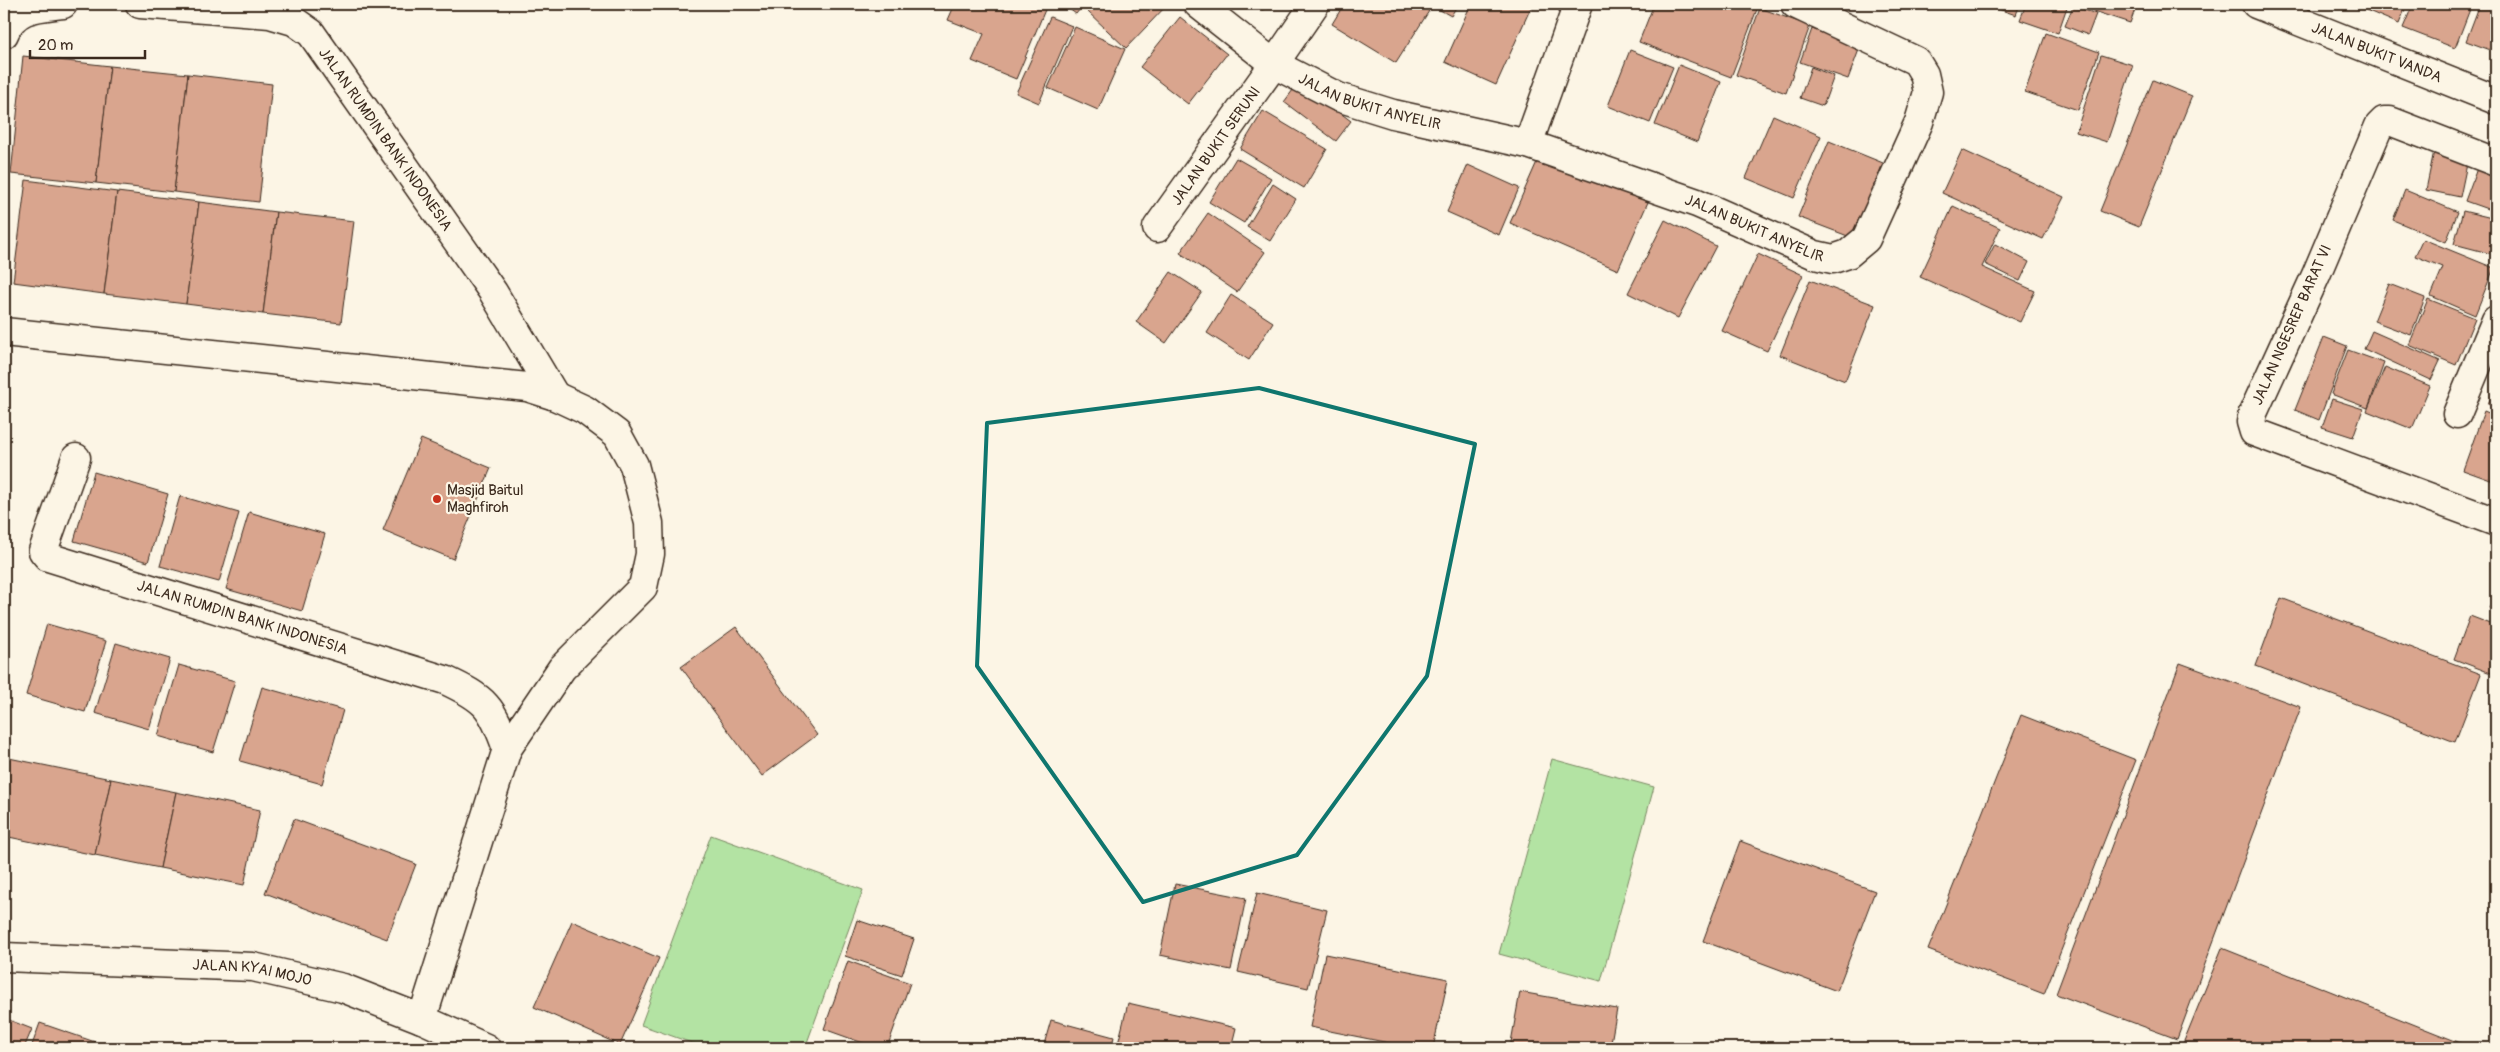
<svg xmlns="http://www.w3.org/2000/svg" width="2500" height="1052" font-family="Pangolin,sans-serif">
<rect width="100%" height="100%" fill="#fcf5e5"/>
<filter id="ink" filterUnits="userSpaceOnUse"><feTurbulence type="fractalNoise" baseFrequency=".02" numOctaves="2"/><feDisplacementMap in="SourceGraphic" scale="10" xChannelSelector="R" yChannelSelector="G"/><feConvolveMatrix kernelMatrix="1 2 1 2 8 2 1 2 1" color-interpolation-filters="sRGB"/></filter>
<g filter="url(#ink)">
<g fill="#b3e3a3" stroke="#778660">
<polygon points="1552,759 1654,787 1601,981 1499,954"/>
<polygon points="711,835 863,890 805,1048 706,1048 641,1025"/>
</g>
<g fill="#d9a58e" stroke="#3b2a1e">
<polygon points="955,4 1047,5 1016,79 972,61 984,34 948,20"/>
<polygon points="1062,4 1084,4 1076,14"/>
<polygon points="1096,4 1168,4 1126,48 1088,12"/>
<polygon points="1254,4 1268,4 1263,10"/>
<polygon points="1344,4 1416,4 1429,11 1396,63 1332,24"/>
<polygon points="1429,4 1458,4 1451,16"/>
<polygon points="1471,4 1532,5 1496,85 1445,62"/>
<polygon points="1654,4 1759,4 1731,77 1639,42"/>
<polygon points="1983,4 2020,4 2016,15"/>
<polygon points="2026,4 2068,4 2058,33 2020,20"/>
<polygon points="2086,4 2137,4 2130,23 2084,8"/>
<polygon points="2352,4 2407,4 2399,24"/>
<polygon points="2413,4 2472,4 2455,48 2403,28"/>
<polygon points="2480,4 2496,4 2496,52 2466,41"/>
<polygon points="2073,6 2096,14 2088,35 2065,26"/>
<polygon points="1760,8 1810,26 1786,93 1736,75"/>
<polygon points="1050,17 1072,26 1039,103 1016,93"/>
<polygon points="1180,17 1227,54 1188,104 1140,67"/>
<polygon points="1075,27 1125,49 1098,110 1048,88"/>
<polygon points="1812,29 1860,47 1848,79 1800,62"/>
<polygon points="2046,33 2099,52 2078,110 2025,92"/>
<polygon points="1630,50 1673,67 1650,123 1608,106"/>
<polygon points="2101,55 2133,65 2107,142 2076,132"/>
<polygon points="23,56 110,66 96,183 11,174"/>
<polygon points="1679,65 1721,82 1697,142 1655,125"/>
<polygon points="110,66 188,74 174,192 96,183"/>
<polygon points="1811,67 1834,76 1823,106 1800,98"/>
<polygon points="188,74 272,84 259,202 174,192"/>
<polygon points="2153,80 2192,96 2139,227 2100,211"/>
<polygon points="1299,82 1351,121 1336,141 1284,102"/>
<polygon points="1263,111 1327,149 1304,188 1240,149"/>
<polygon points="1773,115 1821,136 1794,198 1746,178"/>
<polygon points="1829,141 1883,163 1853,238 1798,217"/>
<polygon points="1962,150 2064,197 2043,239 1942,193"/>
<polygon points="2434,151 2468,159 2460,197 2426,190"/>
<polygon points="1540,155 1648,202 1618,270 1510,223"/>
<polygon points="1236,158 1271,178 1244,223 1209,202"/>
<polygon points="2479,163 2496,169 2496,212 2465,201"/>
<polygon points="1468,165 1519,188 1499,235 1447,212"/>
<polygon points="26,180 117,192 104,294 13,282"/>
<polygon points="1273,184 1296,199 1270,241 1247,227"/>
<polygon points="2405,190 2458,212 2446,242 2393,220"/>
<polygon points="117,192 199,202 186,304 104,294"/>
<polygon points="199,202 276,212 263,314 186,304"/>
<polygon points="1953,206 2000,228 1982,267 2035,291 2020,322 1920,277"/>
<polygon points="2463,211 2496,219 2496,255 2454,244"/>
<polygon points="276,212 354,221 341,323 263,314"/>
<polygon points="1208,213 1265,252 1237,292 1180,253"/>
<polygon points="1665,220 1716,246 1678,318 1628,293"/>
<polygon points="2423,239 2494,268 2475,315 2431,296 2443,267 2415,256"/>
<polygon points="1995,244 2029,262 2020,281 1985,264"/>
<polygon points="1758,254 1803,275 1767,351 1722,331"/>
<polygon points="1171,272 1202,292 1166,343 1136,322"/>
<polygon points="1810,280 1875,305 1845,381 1780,355"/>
<polygon points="2389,284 2425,298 2411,335 2374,321"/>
<polygon points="1231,295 1273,322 1249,360 1207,333"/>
<polygon points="2428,299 2475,318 2456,365 2409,345"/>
<polygon points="2372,331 2440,361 2431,380 2364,349"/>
<polygon points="2324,337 2347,346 2319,420 2295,410"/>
<polygon points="2348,350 2384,363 2368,408 2331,394"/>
<polygon points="2385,367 2430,386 2412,429 2367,411"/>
<polygon points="2496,386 2496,408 2488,404"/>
<polygon points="2332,399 2363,409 2353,437 2322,427"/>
<polygon points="2484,411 2496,416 2496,482 2463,470"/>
<polygon points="421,439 491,468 453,559 383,530"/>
<polygon points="94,472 168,494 148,562 74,541"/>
<polygon points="180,496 239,513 219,582 160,566"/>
<polygon points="249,512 325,534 302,611 226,589"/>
<polygon points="2496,595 2496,611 2489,608"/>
<polygon points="2281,598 2481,674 2455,742 2256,666"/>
<polygon points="2470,616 2496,626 2496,675 2454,659"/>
<polygon points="47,624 106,641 85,712 26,695"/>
<polygon points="736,627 817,735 762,776 681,667"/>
<polygon points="116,643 170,659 149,729 95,713"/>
<polygon points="2180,663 2301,707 2177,1039 2056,994"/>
<polygon points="179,665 235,681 213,752 158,736"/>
<polygon points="262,687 343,710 322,784 240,761"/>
<polygon points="2021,715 2136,760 2044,994 1928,950"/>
<polygon points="4,757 111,779 95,855 4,836"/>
<polygon points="111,779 176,792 160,868 95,855"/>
<polygon points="176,792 260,810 244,885 160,868"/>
<polygon points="294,819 416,864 387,939 265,893"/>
<polygon points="1740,841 1875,891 1837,991 1703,941"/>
<polygon points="1175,884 1246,898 1231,970 1160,955"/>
<polygon points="1257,893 1327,910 1308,988 1238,972"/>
<polygon points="857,920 914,939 902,975 845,956"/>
<polygon points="572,921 659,958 620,1045 534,1007"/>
<polygon points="2222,948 2473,1048 2186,1048 2182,1046"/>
<polygon points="1325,954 1448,979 1433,1048 1414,1048 1310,1027"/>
<polygon points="848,961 910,983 887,1048 877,1048 824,1029"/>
<polygon points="1520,992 1617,1009 1610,1048 1510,1048"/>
<polygon points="1128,1003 1236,1028 1231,1048 1117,1048"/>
<polygon points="4,1018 32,1029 24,1048 4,1048"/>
<polygon points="1051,1020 1114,1037 1111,1048 1043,1048"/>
<polygon points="40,1023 95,1042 93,1048 31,1048"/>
</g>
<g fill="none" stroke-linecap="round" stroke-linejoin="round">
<defs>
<g id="minor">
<path id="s1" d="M 140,4 L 270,14 L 294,21 L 311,33 L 493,292 L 555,396"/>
<polyline points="1198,4 1274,64 1315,4"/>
<path id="s2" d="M 2256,4 L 2496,100"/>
<path d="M 4,34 C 14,7 38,7 63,4"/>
<polyline points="1528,144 1578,4"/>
<polyline points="2496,162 2390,121 2384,121 2379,126 2316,275 2253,413 2251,422 2254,432 2496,522"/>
<path id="s3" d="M 1157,228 L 1274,64 L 1338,97 L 1393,114 L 1528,144 L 1697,203 L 1815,255 L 1833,259 L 1848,254 L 1866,239 L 1919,122 L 1928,92 L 1924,74 L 1916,61 L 1795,4"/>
<polyline points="4,332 527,387 555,396 585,410 617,434 634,465 649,523 650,554 643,587 562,668 507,749"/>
<polyline points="2457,414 2496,320"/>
<path id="s4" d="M 76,458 L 43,551 L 48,557 L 445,680 C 486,699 492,706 507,749 L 422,1019"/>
<path id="s5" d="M 4,957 L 253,967 L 343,988 L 422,1019 L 486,1048"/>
</g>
</defs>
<use href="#minor" stroke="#3b2a1e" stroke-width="31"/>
<use href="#minor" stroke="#fcf5e5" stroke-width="28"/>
</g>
</g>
<path fill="none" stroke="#0f766e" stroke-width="4" stroke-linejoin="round" d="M 1259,388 L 1475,444 L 1427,676 L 1297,855 L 1143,902 L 977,666 L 987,423 Z"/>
<circle fill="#c8321e" stroke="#fcf5e5" stroke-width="2" cx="437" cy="499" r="5"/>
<g text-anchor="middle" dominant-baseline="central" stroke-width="4.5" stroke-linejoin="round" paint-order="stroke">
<g font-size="15" fill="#3b2a1e" stroke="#fcf5e5">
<text stroke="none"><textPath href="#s2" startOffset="130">JALAN BUKIT VANDA</textPath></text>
<text stroke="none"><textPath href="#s3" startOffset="305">JALAN BUKIT ANYELIR</textPath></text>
<text stroke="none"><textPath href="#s1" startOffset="306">JALAN RUMDIN BANK INDONESIA</textPath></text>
<text stroke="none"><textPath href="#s3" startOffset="101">JALAN BUKIT SERUNI</textPath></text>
<text stroke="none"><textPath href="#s3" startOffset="711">JALAN BUKIT ANYELIR</textPath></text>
<text transform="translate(2292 325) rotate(-66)">JALAN NGESREP BARAT VI</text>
<text stroke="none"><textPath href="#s4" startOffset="310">JALAN RUMDIN BANK INDONESIA</textPath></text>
<text stroke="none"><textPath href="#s5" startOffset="249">JALAN KYAI MOJO</textPath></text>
</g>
<g font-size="15" fill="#3b2a1e" stroke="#fcf5e5" text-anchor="start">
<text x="447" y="490">Masjid Baitul<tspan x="447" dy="17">Maghfiroh</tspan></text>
</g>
</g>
<rect width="2500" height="1052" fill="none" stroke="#fcf5e5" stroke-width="20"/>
<rect x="10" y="10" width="2480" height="1032" fill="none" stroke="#3b2a1e" stroke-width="2" filter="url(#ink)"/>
<path d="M30 50v8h115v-8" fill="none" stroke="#3b2a1e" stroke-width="2.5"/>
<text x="38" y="50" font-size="15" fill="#3b2a1e" stroke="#fcf5e5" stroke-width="4" paint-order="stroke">20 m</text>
</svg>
